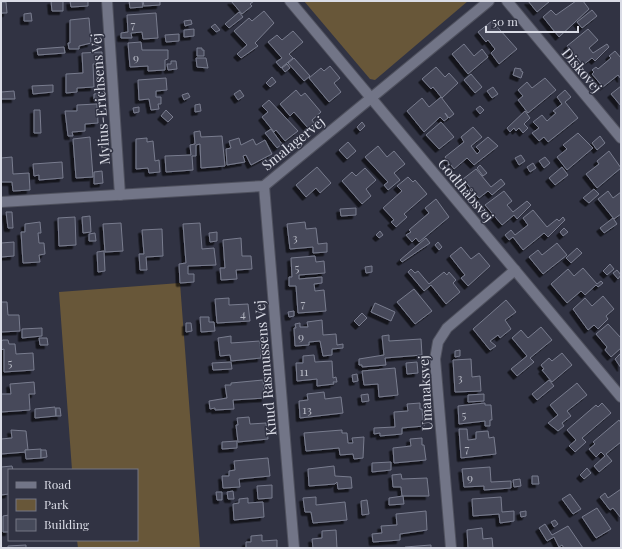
<svg xmlns="http://www.w3.org/2000/svg" width="622" height="549" font-family="'Playfair Display',serif">
<defs>
<filter id="shadow"><feDropShadow dx="-3.5" dy="3.5" stdDeviation="0" flood-color="#0009"/></filter>
</defs>
<rect width="100%" height="100%" fill="#313343"/>
<g fill="#685739">
<polygon points="304,1 468,1 375,80 370,79"/>
<polygon points="180,283 200,548 78,548 77,540 137,540 137,470 72,470 59,292"/>
</g>
<g fill="#464a5a" stroke="#797c8e" filter="url(#shadow)">
<polygon points="51,1 63,1 63,11 52,11"/>
<polygon points="70,1 88,1 88,6 71,7"/>
<polygon points="129,1 142,1 143,7 130,8"/>
<polygon points="143,1 160,1 160,5 144,6"/>
<polygon points="231,1 254,1 250,4 252,6 242,14"/>
<polygon points="528,1 550,1 537,12"/>
<polygon points="576,1 583,1 589,9 559,37 543,17 551,10 556,15"/>
<polygon points="1,2 6,2 7,13 2,13 1,16"/>
<polygon points="592,10 597,16 582,28 577,22"/>
<polygon points="264,11 274,23 255,43 258,46 241,58 237,54 247,45 234,31 249,18 252,21"/>
<polygon points="239,12 243,17 229,28 225,24"/>
<polygon points="31,13 32,21 24,21 24,14"/>
<polygon points="156,13 158,38 143,39 142,32 131,33 132,38 121,38 121,33 128,32 127,15"/>
<polygon points="89,18 91,43 79,46 79,49 69,49 68,43 70,43 70,20"/>
<polygon points="191,20 192,24 185,26 184,21"/>
<polygon points="492,21 517,49 499,64 491,53 495,49 488,40 486,42 478,32"/>
<polygon points="215,24 220,30 216,32 211,27"/>
<polygon points="194,29 194,36 184,37 184,30"/>
<polygon points="588,29 598,40 589,48 593,53 607,44 609,47 595,61 592,58 583,65 567,46"/>
<polygon points="293,31 303,42 289,54 293,58 281,68 276,62 282,58 268,42 277,35 282,40"/>
<polygon points="179,34 179,41 166,42 165,35"/>
<polygon points="141,42 142,50 168,50 168,59 165,60 165,70 148,71 148,66 130,67 128,43"/>
<polygon points="464,44 474,56 482,49 488,57 468,74 452,54"/>
<polygon points="64,47 65,53 38,55 37,49"/>
<polygon points="197,48 202,48 202,50 204,50 204,56 197,56"/>
<polygon points="615,51 621,58 621,79 618,75 603,87 592,74 594,72 592,70 596,67 598,69 611,58 609,56"/>
<polygon points="102,52 102,64 93,64 94,87 77,88 77,92 66,93 66,74 83,73 82,53"/>
<polygon points="196,58 206,58 208,68 197,67"/>
<polygon points="294,58 310,76 304,81 288,63"/>
<polygon points="171,61 176,61 177,69 168,70 167,64 171,64"/>
<polygon points="287,64 290,68 285,72 282,68"/>
<polygon points="330,66 340,78 334,83 341,92 329,102 309,78 321,68 324,71"/>
<polygon points="436,67 445,77 449,73 458,83 442,98 433,87 431,89 422,79"/>
<polygon points="515,68 521,69 521,71 523,72 521,78 513,75"/>
<polygon points="471,74 482,87 475,93 464,80"/>
<polygon points="272,77 276,82 270,87 266,83"/>
<polygon points="166,78 167,90 156,91 156,97 161,97 161,104 158,104 159,109 151,110 149,99 139,100 138,80"/>
<polygon points="545,78 556,90 528,113 518,100 523,96 518,90 527,82 532,88"/>
<polygon points="53,85 53,92 33,94 32,86"/>
<polygon points="621,86 621,106 611,94"/>
<polygon points="493,87 498,94 492,98 487,91"/>
<polygon points="240,90 244,96 238,100 234,94"/>
<polygon points="296,90 301,96 305,93 321,112 312,120 314,123 308,128 294,112 290,116 280,104"/>
<polygon points="565,90 571,97 565,102 578,118 548,142 544,137 539,141 532,133 539,128 533,122 542,115 547,121 556,113 553,111 562,104 557,97"/>
<polygon points="14,91 15,99 1,99 1,92"/>
<polygon points="103,93 104,99 94,99 94,94"/>
<polygon points="188,93 190,97 184,100 182,95"/>
<polygon points="441,97 454,114 449,118 445,113 448,118 444,121 440,117 424,132 407,111 422,98 429,107"/>
<polygon points="269,100 298,131 285,141 276,130 274,132 262,117 268,112 262,106"/>
<polygon points="97,104 98,123 85,124 85,131 72,132 73,136 68,136 65,111 77,111 77,105"/>
<polygon points="200,104 201,111 195,112 195,105"/>
<polygon points="480,106 484,110 480,114 476,109"/>
<polygon points="139,107 139,112 134,113 133,108"/>
<polygon points="34,110 40,110 41,133 34,133"/>
<polygon points="166,110 173,117 168,122 161,116"/>
<polygon points="525,111 530,118 524,124 528,128 523,133 519,128 516,131 514,128 510,132 507,128"/>
<polygon points="362,122 365,126 360,131 357,127"/>
<polygon points="441,122 454,137 439,149 426,135"/>
<polygon points="473,127 482,137 471,146 477,154 480,151 476,147 488,137 498,146 474,165 467,158 454,169 445,157 464,142 461,137"/>
<polygon points="271,129 282,144 277,148 265,133"/>
<polygon points="200,131 201,137 222,136 225,166 201,168 200,144 196,145 196,156 192,156 193,170 166,172 165,156 191,155 190,145 195,144 194,132"/>
<polygon points="578,133 593,148 567,170 557,157 567,149 563,145"/>
<polygon points="600,136 605,143 597,150 592,143"/>
<polygon points="90,137 93,177 76,178 73,139"/>
<polygon points="147,138 147,142 153,141 155,161 159,160 160,172 149,173 148,168 136,169 136,139"/>
<polygon points="239,138 241,145 253,139 256,145 265,140 272,154 251,165 246,155 243,156 245,162 227,165 226,149 231,148 229,141"/>
<polygon points="348,142 356,151 347,159 339,150"/>
<polygon points="378,146 387,157 394,151 405,164 394,173 400,180 388,190 384,185 388,182 365,157"/>
<polygon points="609,151 621,168 597,188 586,174 599,164 597,161"/>
<polygon points="521,155 525,161 519,165 515,158"/>
<polygon points="12,157 13,174 29,173 30,190 13,191 12,182 1,182 1,158"/>
<polygon points="545,157 550,163 544,168 539,161"/>
<polygon points="62,162 63,178 39,180 39,175 34,176 33,164"/>
<polygon points="533,163 536,168 530,172 527,167"/>
<polygon points="480,165 487,173 483,176 477,168"/>
<polygon points="317,167 331,183 320,193 316,188 306,197 296,185"/>
<polygon points="562,167 568,175 555,185 549,178"/>
<polygon points="365,168 376,180 366,189 371,196 362,204 342,181 352,172 356,176"/>
<polygon points="476,169 491,187 501,179 505,184 492,195 488,191 479,198 463,179"/>
<polygon points="102,171 103,183 94,184 94,172"/>
<polygon points="408,177 413,182 415,180 427,194 404,214 407,217 396,227 391,222 394,220 383,208 402,191 397,186"/>
<polygon points="594,189 599,194 589,203 583,198"/>
<polygon points="504,191 512,201 507,205 513,212 527,201 531,205 517,219 514,215 502,225 485,205"/>
<polygon points="608,191 613,198 621,192 621,214 614,219 598,199"/>
<polygon points="436,199 449,217 419,242 416,238 412,242 406,235 411,232 409,230 429,213 425,208"/>
<polygon points="356,208 356,215 341,216 340,209"/>
<polygon points="533,210 547,227 557,219 559,221 563,217 565,220 548,237 544,233 523,250 513,237 509,240 505,235 511,230 515,235 528,225 523,218"/>
<polygon points="6,212 12,212 13,228 8,228"/>
<polygon points="90,216 91,232 83,233 82,217"/>
<polygon points="75,217 76,245 59,246 58,218"/>
<polygon points="613,218 617,224 604,233 600,228"/>
<polygon points="40,222 41,233 38,233 39,243 44,243 45,254 39,255 40,262 23,263 21,232 25,232 25,224"/>
<polygon points="305,222 306,229 316,228 318,244 327,243 327,252 313,253 313,247 290,249 287,224"/>
<polygon points="121,223 123,251 105,252 103,224"/>
<polygon points="200,223 202,249 214,248 216,265 188,266 188,274 194,274 194,282 180,283 179,264 186,263 183,224"/>
<polygon points="564,228 568,232 563,236 560,232"/>
<polygon points="162,229 163,256 146,257 147,270 140,270 139,254 144,254 142,230"/>
<polygon points="380,231 383,235 379,238 376,235"/>
<polygon points="217,232 217,241 210,242 209,233"/>
<polygon points="95,233 96,241 89,241 89,234"/>
<polygon points="241,238 242,256 251,256 252,269 236,270 237,279 221,280 220,268 225,268 223,240"/>
<polygon points="426,238 430,243 402,262 400,260"/>
<polygon points="14,242 14,256 1,257 1,243"/>
<polygon points="438,242 442,247 439,250 435,245"/>
<polygon points="557,243 567,255 543,274 529,257 538,250 542,255"/>
<polygon points="461,247 471,259 479,253 490,266 468,286 461,278 465,275 450,256"/>
<polygon points="577,248 582,253 571,263 566,258"/>
<polygon points="104,251 105,271 98,272 97,252"/>
<polygon points="315,256 316,262 324,261 325,273 299,275 299,279 322,277 322,283 314,284 315,291 324,290 326,311 298,313 296,286 289,286 289,277 292,277 291,258"/>
<polygon points="610,264 614,269 607,275 603,271"/>
<polygon points="372,266 372,272 366,273 365,267"/>
<polygon points="583,268 597,284 601,281 603,283 598,287 596,285 585,295 581,291 567,303 551,284 568,269 574,276"/>
<polygon points="411,269 415,273 418,271 429,284 444,272 447,275 449,272 456,280 453,283 460,292 446,304 431,285 424,291 408,272"/>
<polygon points="617,270 621,275 618,279 613,273"/>
<polygon points="414,289 432,311 415,324 397,302"/>
<polygon points="603,296 614,309 606,316 608,319 598,329 594,325 588,330 573,309 585,298 592,306"/>
<polygon points="229,298 229,305 248,304 250,321 217,323 215,299"/>
<polygon points="506,300 516,312 505,320 511,329 500,338 498,335 490,341 496,346 490,350 473,329"/>
<polygon points="1,302 7,302 8,315 19,315 20,331 1,332"/>
<polygon points="375,303 395,312 391,321 371,312"/>
<polygon points="294,311 294,316 289,317 288,312"/>
<polygon points="362,313 367,318 359,326 354,321"/>
<polygon points="200,317 209,317 209,322 214,322 215,331 201,332"/>
<polygon points="322,320 323,335 336,334 337,345 343,344 343,348 332,349 332,355 323,356 320,341 309,342 309,345 295,346 294,328 296,328 295,324 300,323 300,327 308,327 307,322"/>
<polygon points="186,323 191,323 192,331 186,332"/>
<polygon points="608,324 621,338 621,348 611,357 605,350 607,347 596,334"/>
<polygon points="541,327 552,340 530,358 534,362 517,376 511,369 527,356 512,338 521,330 528,338"/>
<polygon points="42,328 42,336 22,338 22,329"/>
<polygon points="389,335 389,341 421,339 422,355 385,358 386,365 362,367 362,365 359,365 359,359 384,355 382,336"/>
<polygon points="231,336 231,343 260,341 261,358 231,361 230,355 220,356 218,338"/>
<polygon points="39,338 47,338 48,345 40,345"/>
<polygon points="3,340 8,340 9,344 15,344 16,354 33,353 34,370 4,372 4,349 1,350 1,341"/>
<polygon points="460,350 460,356 455,357 455,351"/>
<polygon points="562,353 572,365 552,382 542,370 544,369 541,365 549,358 552,361"/>
<polygon points="621,353 621,368 615,359"/>
<polygon points="314,355 315,362 332,361 333,378 336,377 337,382 333,382 334,384 317,386 317,379 297,381 296,363 303,363 303,356"/>
<polygon points="471,359 472,377 480,376 481,391 455,392 453,360"/>
<polygon points="231,362 232,369 213,370 212,363"/>
<polygon points="417,362 418,373 407,374 406,363"/>
<polygon points="395,368 398,395 379,397 378,384 364,385 362,371"/>
<polygon points="357,374 358,381 353,382 352,375"/>
<polygon points="263,380 265,398 233,400 234,409 215,410 215,408 210,409 209,401 227,398 225,385 231,385 231,383"/>
<polygon points="549,380 554,386 537,400 532,394"/>
<polygon points="34,382 35,394 29,394 30,410 1,412 1,394 11,394 10,384"/>
<polygon points="577,383 587,395 567,411 571,416 562,423 564,426 558,431 548,423 558,415 550,405"/>
<polygon points="324,392 325,399 341,397 343,413 300,418 299,401 308,400 307,394"/>
<polygon points="368,394 369,401 362,402 361,395"/>
<polygon points="484,394 484,401 468,402 468,395"/>
<polygon points="420,403 420,409 422,409 424,426 402,428 402,434 380,436 380,433 374,434 374,428 395,427 394,412 408,411 407,404"/>
<polygon points="485,403 485,405 491,405 492,420 490,420 490,426 485,426 485,421 459,424 458,406"/>
<polygon points="602,403 611,413 582,438 586,442 575,452 569,446 576,440 567,430 596,405 598,407"/>
<polygon points="55,407 56,416 35,418 35,409"/>
<polygon points="56,408 60,408 61,416 56,416"/>
<polygon points="249,417 250,424 266,423 268,439 238,442 236,425 238,425 237,418"/>
<polygon points="619,420 621,423 621,442 606,454 612,461 599,472 594,466 605,456 601,452 596,457 589,449 595,444 593,442"/>
<polygon points="459,429 467,429 468,440 476,439 476,432 488,431 489,438 494,437 496,454 461,458"/>
<polygon points="11,430 26,431 28,450 25,450 26,452 1,454 1,439 12,438"/>
<polygon points="342,430 342,433 347,433 348,443 353,443 352,438 364,437 363,458 354,459 353,454 340,455 339,448 306,451 304,433"/>
<polygon points="422,438 422,445 424,445 426,460 394,463 393,448 411,446 410,439"/>
<polygon points="237,441 237,448 222,449 222,442"/>
<polygon points="41,449 41,458 26,459 25,450"/>
<polygon points="41,450 46,450 47,457 41,458"/>
<polygon points="268,458 270,476 239,479 240,487 223,488 222,476 229,476 229,471 235,470 234,461"/>
<polygon points="391,462 391,470 372,472 372,463"/>
<polygon points="12,466 13,470 9,470 9,494 1,495 1,467"/>
<polygon points="334,466 335,476 351,477 352,488 338,489 337,482 335,484 309,486 308,469"/>
<polygon points="490,467 491,482 511,481 511,488 484,490 484,486 464,487 462,469"/>
<polygon points="587,468 591,473 584,479 580,475"/>
<polygon points="401,474 402,479 427,478 429,496 402,496 401,487 393,487 392,475"/>
<polygon points="532,476 538,476 539,484 532,484"/>
<polygon points="520,479 521,486 514,487 513,480"/>
<polygon points="272,485 272,498 258,499 257,486"/>
<polygon points="621,489 621,518 613,508 610,510 600,497 605,493 608,498"/>
<polygon points="233,491 234,499 228,499 227,492"/>
<polygon points="216,492 222,492 222,500 217,500"/>
<polygon points="570,494 581,509 573,514 562,499"/>
<polygon points="403,496 404,504 389,505 389,498"/>
<polygon points="316,497 316,505 345,502 347,520 313,523 311,512 305,512 303,498"/>
<polygon points="501,497 502,512 514,511 514,521 500,523 499,514 473,516 472,499"/>
<polygon points="248,498 248,503 263,502 264,517 234,520 233,504 239,503 239,499"/>
<polygon points="367,500 369,514 362,515 361,501"/>
<polygon points="597,508 611,529 596,538 582,517"/>
<polygon points="426,511 427,530 400,534 400,540 373,542 372,534 382,533 381,526 397,525 396,514"/>
<polygon points="526,511 526,516 521,517 520,512"/>
<polygon points="9,515 9,532 3,532 3,516"/>
<polygon points="555,520 558,524 554,527 551,522"/>
<polygon points="545,524 552,535 568,526 583,548 564,548 562,545 559,547 554,537 547,541 539,528"/>
<polygon points="482,528 483,539 492,538 493,548 468,548 467,530"/>
<polygon points="336,530 337,548 313,548 312,539 322,538 322,531"/>
<polygon points="262,535 262,541 277,540 277,548 246,548 246,542 251,542 251,536"/>
<polygon points="26,545 26,548 8,548 8,546"/>
<polygon points="431,545 431,548 405,548 405,547"/>
</g>
<g fill="none" stroke-linecap="round" stroke-linejoin="round">
<defs>
<g id="street">
<polyline points="107,1 120,195"/>
<polyline points="290,1 621,397"/>
<polyline points="507,1 621,138"/>
<polyline points="264,186 294,548"/>
<polyline points="1,202 264,186 489,1"/>
<polyline points="451,548 435,359 438,342 447,328 515,270"/>
</g>
</defs>
<use href="#street" stroke="#4f515e" stroke-width="12"/>
<use href="#street" stroke="#727587" stroke-width="10"/>
</g>
<g text-anchor="middle" dominant-baseline="central" stroke-width="3" stroke-linejoin="round" paint-order="stroke">
<g font-size="12" fill="#b5b8c3">
<text x="133" y="24">7</text>
<text x="136" y="57">9</text>
<text x="295" y="237">3</text>
<text x="297" y="267">5</text>
<text x="303" y="303">7</text>
<text x="243" y="313">4</text>
<text x="301" y="336">9</text>
<text x="10" y="362">5</text>
<text x="304" y="371">11</text>
<text x="460" y="377">3</text>
<text x="307" y="409">13</text>
<text x="464" y="414">5</text>
<text x="467" y="448">7</text>
<text x="470" y="477">9</text>
</g>
<g font-size="14" fill="#dadce6" stroke="#313343">
<text transform="translate(582 70) rotate(50)">Diskovej</text>
<text transform="translate(100 99) rotate(-94)">Mylius-Erichsens Vej</text>
<text transform="translate(293 143) rotate(-39)">Smalagervej</text>
<text transform="translate(466 190) rotate(50)">Godthåbsvej</text>
<text transform="translate(265 368) rotate(-95)">Knud Rasmussens Vej</text>
<text transform="translate(425 393) rotate(-93)">Umanaksvej</text>
</g>
</g>
<rect width="622" height="549" fill="none" stroke="#dadce6" stroke-width="4"/>
<rect x="8" y="469" width="130" height="72" fill="#313343" stroke="#757784"/>
<rect x="16" y="482" width="20" height="6" fill="#727587" stroke="#757784"/>
<text x="44" y="489" font-size="12" fill="#dadce6">Road</text>
<rect x="16" y="499" width="20" height="12" fill="#685739" stroke="#757784"/>
<text x="44" y="509" font-size="12" fill="#dadce6">Park</text>
<rect x="16" y="519" width="20" height="12" fill="#464a5a" stroke="#757784"/>
<text x="44" y="529" font-size="12" fill="#dadce6">Building</text>
<path d="M486 26v6h92v-6" fill="none" stroke="#dadce6" stroke-width="2"/>
<text x="492" y="26" font-size="12" fill="#dadce6" stroke="#313343" stroke-width="3" paint-order="stroke">50 m</text>
</svg>
